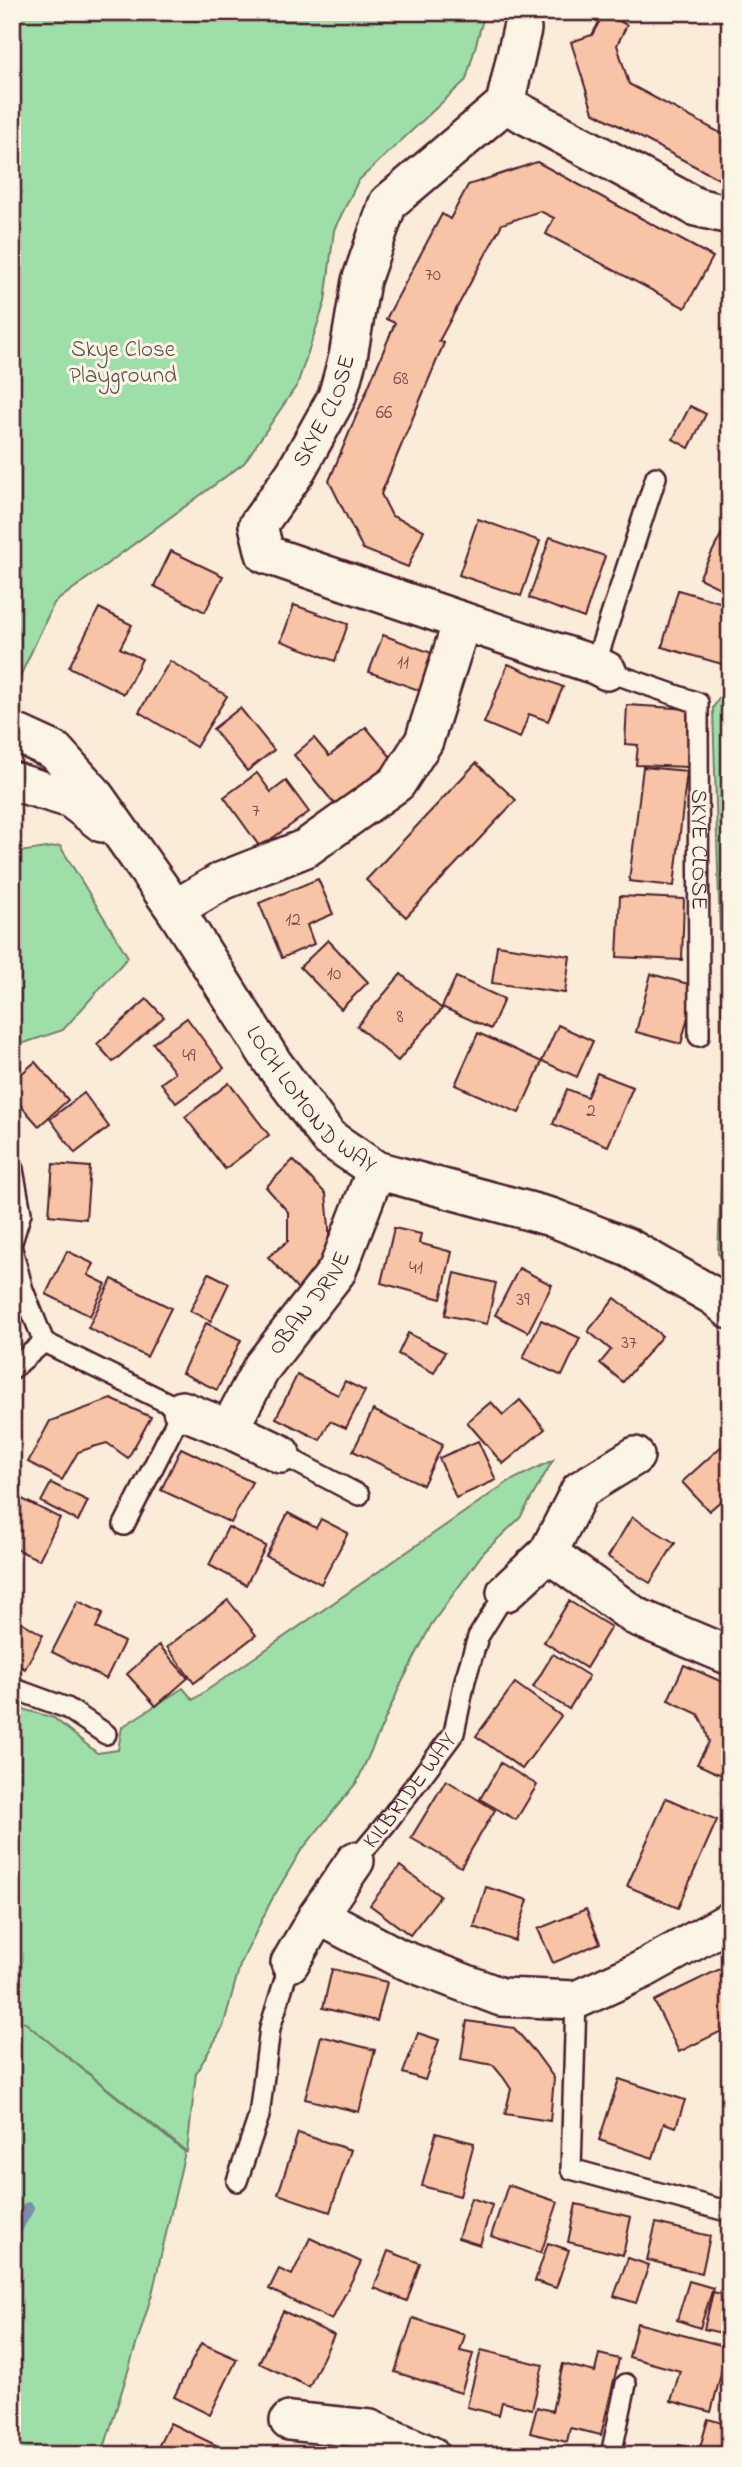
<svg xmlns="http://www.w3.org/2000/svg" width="742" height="2467" font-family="'Indie Flower',sans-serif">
<rect width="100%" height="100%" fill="#fbebd9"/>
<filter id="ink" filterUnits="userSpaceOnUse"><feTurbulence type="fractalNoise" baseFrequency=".0143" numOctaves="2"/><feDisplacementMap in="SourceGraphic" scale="14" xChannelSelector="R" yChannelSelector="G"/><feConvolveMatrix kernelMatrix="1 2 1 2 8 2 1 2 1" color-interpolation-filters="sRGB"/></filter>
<g filter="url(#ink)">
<g fill="#9edfa9" stroke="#747f6a" stroke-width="2">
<polygon points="12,12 485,12 466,80 358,181 334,230 325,302 297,385 244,463 54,603 16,685 12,685"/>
<polygon points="730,680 730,1262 718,1254 725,1093 713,708"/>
<polygon points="60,846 128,957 63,1030 12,1047 12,853"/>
<polygon points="553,1460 520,1518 483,1553 431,1625 400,1686 357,1782 300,1852 271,1901 240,1965 223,2027 196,2073 187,2152 23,2021 185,2152 152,2294 105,2445 98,2455 12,2455 12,1706 54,1718 97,1753 118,1750 122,1727 183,1688 193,1700 508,1482"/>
</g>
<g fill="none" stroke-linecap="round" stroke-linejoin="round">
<polyline stroke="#7890a7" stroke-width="12" points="12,2237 28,2208"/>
</g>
<g fill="#f7c4a7" stroke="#4a1f2b" stroke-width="2">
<polygon points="604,13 627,25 617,45 629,84 730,138 730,185 593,112 571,42 592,35"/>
<polygon points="537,162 713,257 685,308 546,234 554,218 540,211 502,224 439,341 444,343 381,494 392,516 424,530 408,567 363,549 329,481 395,323 386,319 442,214 450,219 468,185"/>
<polygon points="690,406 706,414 689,448 673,439"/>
<polygon points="730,517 730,593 699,578"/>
<polygon points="478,519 540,541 521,596 459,575"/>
<polygon points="550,537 605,556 584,618 529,598"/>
<polygon points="171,551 223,576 205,612 154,586"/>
<polygon points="678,590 730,605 730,637 722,664 662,647"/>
<polygon points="294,605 348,624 335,661 281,641"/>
<polygon points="99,608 132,625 120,648 142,659 124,694 69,667"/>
<polygon points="383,635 437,655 424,692 369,672"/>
<polygon points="170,661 227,696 196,747 139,712"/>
<polygon points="508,664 563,687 548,721 529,714 520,738 484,723"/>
<polygon points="627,705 691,709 688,767 636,765 638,745 625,744"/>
<polygon points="240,708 274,750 247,771 213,729"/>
<polygon points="366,727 395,762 338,808 294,755 314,738 329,756"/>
<polygon points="476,763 516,800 406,917 366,880"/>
<polygon points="643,767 687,771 674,886 629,881"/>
<polygon points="257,773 271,792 286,781 309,812 260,847 224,797"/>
<polygon points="318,879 333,914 307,925 314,944 282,958 259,903"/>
<polygon points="620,896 684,899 682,960 617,957"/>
<polygon points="328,940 368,982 341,1009 300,967"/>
<polygon points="497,945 570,956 565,993 492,983"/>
<polygon points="401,974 442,1009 398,1061 357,1026"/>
<polygon points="651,974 696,986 681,1044 636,1032"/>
<polygon points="456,977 504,999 491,1029 442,1007"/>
<polygon points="147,999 164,1017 113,1062 97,1044"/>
<polygon points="187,1018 224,1068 176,1103 161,1083 175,1073 153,1043"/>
<polygon points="558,1025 593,1041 577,1077 542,1061"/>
<polygon points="478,1033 542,1062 519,1113 455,1085"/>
<polygon points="35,1062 68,1100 39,1126 12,1096 12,1082"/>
<polygon points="597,1073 633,1087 608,1146 553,1124 567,1089 587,1097"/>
<polygon points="229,1083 269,1135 225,1169 185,1117"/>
<polygon points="84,1093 109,1127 75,1153 50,1119"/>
<polygon points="293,1160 326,1194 329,1227 329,1258 300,1291 268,1257 288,1241 288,1212 266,1187"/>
<polygon points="53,1164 90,1167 86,1219 49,1215"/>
<polygon points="394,1228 421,1234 419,1243 452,1252 441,1299 381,1283"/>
<polygon points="67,1251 94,1264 88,1275 106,1284 90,1316 46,1294"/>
<polygon points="519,1268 552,1285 528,1332 495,1315"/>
<polygon points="209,1273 229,1283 211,1321 190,1311"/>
<polygon points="455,1273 496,1283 487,1324 445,1315"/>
<polygon points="112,1279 171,1308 147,1357 88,1328"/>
<polygon points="615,1298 662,1336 623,1382 600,1363 611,1350 588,1331"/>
<polygon points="541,1320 580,1338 562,1376 523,1358"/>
<polygon points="206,1323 241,1340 217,1390 182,1373"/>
<polygon points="408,1333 445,1352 434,1373 398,1354"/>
<polygon points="297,1375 338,1395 345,1381 365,1391 346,1428 330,1421 320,1440 276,1418"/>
<polygon points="111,1399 151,1417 128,1458 107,1443 93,1447 78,1452 62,1480 28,1462 50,1421"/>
<polygon points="520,1400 545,1429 503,1464 467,1422 491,1402 503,1415"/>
<polygon points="373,1410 443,1444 423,1485 353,1451"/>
<polygon points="478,1441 496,1480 456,1498 439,1458"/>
<polygon points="723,1445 730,1453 730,1493 709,1511 682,1482"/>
<polygon points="181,1448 252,1482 231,1523 161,1490"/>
<polygon points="51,1483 88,1501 78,1521 41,1502"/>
<polygon points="16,1496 60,1518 39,1560 12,1547 12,1504"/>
<polygon points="288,1513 316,1528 321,1519 348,1533 321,1584 266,1556"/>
<polygon points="632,1517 675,1543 650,1583 608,1557"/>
<polygon points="228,1527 266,1546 246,1585 209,1565"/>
<polygon points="228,1600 256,1635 194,1683 167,1647"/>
<polygon points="78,1601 103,1613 96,1628 124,1642 106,1679 52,1652"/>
<polygon points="569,1601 611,1627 586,1668 544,1642"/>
<polygon points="12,1612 15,1618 43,1635 25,1669 12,1662"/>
<polygon points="159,1645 188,1678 156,1706 127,1674"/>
<polygon points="553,1654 589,1676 569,1709 533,1687"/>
<polygon points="684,1665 727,1684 730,1689 730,1779 697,1764 709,1742 705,1728 698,1714 668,1700"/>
<polygon points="515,1683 561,1716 522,1769 476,1736"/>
<polygon points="501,1763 537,1785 516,1820 480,1799"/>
<polygon points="446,1780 495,1810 461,1867 411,1838"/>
<polygon points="666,1798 717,1820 678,1908 627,1886"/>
<polygon points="400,1866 440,1896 410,1935 370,1905"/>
<polygon points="486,1887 528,1900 515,1941 474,1927"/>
<polygon points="586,1909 600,1943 553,1963 538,1929"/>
<polygon points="730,1964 730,2027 679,2052 654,2001"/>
<polygon points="332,1969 387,1982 377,2021 323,2008"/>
<polygon points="467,2021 514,2028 535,2052 554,2078 550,2121 505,2114 511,2089 503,2077 493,2065 461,2059"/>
<polygon points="418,2033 439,2040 425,2080 403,2073"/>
<polygon points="321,2036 375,2050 359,2112 305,2099"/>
<polygon points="619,2079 685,2100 676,2127 664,2123 653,2158 599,2140"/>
<polygon points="298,2133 351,2150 330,2212 278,2194"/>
<polygon points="436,2133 474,2143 460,2196 422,2186"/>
<polygon points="508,2185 558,2202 541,2253 491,2236"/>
<polygon points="471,2198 492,2205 480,2245 458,2238"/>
<polygon points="576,2204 631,2217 623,2255 568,2242"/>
<polygon points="656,2223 710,2236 702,2273 647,2260"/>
<polygon points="310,2238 361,2262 332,2320 269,2289 279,2269 292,2275"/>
<polygon points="548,2243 569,2250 556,2288 535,2281"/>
<polygon points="388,2251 420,2263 407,2301 374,2288"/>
<polygon points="628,2258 649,2265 636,2303 614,2296"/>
<polygon points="689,2281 713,2288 700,2328 677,2320"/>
<polygon points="713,2292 730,2296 730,2335 704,2329"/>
<polygon points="283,2311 334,2335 309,2387 259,2363"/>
<polygon points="413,2318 465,2335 460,2351 473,2354 461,2393 395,2372"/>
<polygon points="637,2323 728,2347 711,2412 671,2401 680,2371 629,2357"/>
<polygon points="201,2343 237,2359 210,2415 174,2397"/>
<polygon points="481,2350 543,2365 532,2409 502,2402 499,2415 467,2407"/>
<polygon points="599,2354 619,2359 601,2435 570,2428 567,2442 530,2433 537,2407 552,2411 563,2364 595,2372"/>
<polygon points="708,2419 730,2425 730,2455 677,2455 679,2445 699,2451"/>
<polygon points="170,2423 224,2449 221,2455 154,2455"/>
</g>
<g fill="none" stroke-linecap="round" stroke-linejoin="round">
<defs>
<g id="service">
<polyline points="595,665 656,477"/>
<path id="s1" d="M 607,671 L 698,703 L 699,1036"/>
<polyline points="12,1164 21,1213 12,1242"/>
<polyline points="12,1249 23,1290 44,1342 182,1410 124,1525"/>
<polyline points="12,1369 44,1342"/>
<polyline points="281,1454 359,1495"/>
<polyline points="12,1688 67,1708 106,1734"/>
<path id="s2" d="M 355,1861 L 385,1825 L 454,1733 L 465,1680 L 478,1637 L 506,1592"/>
<polyline points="576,2000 571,2169 730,2212"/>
<polyline points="237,2181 259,2116 270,2028 290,1963"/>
<polyline points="611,2455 626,2384"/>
</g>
<g id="minor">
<polyline points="505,104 696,207 730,215"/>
<path id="s3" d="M 462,621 L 265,554 L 258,525 L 295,473 L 337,397 L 348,357 L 361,281 L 388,203 L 505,104 L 522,29"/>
<path id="s4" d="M 12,734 L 20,735 L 55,751 L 92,792 L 175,909 L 273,1063 L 329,1138 L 376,1170 L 551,1217 L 629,1248 L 715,1297 L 730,1310"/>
<polyline points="12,781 71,799 102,823"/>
<polyline points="175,909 222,881 306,848 397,783 424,741 462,621 595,665 607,671"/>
<path id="s5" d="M 182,1410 L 229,1429 L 262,1367 L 337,1271 L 376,1170"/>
<polyline points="229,1429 281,1454"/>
<polyline points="635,1456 580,1490 548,1553 635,1616 730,1656"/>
<polyline points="506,1592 548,1553"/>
<polyline points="318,1915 355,1861"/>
<polyline points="290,1963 318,1915 399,1958 501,1997 576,2000 642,1970 730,1921"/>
<polyline points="289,2421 370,2429 430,2455"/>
</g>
</defs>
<use href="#service" stroke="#4a1f2b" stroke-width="24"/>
<use href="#minor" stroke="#4a1f2b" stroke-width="42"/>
<use href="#service" stroke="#fcf5e5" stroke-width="19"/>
<use href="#minor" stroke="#fcf5e5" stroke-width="37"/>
</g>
</g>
<g text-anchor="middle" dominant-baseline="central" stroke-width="6" stroke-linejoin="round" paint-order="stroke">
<g font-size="19" fill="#75484a">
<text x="433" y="275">70</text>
<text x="401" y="379">68</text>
<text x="384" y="413">66</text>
<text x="403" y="663">11</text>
<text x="256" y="811">7</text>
<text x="293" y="920">12</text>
<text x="334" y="974">10</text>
<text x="400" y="1017">8</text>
<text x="189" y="1056">49</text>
<text x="591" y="1111">2</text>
<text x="416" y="1268">41</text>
<text x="523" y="1300">39</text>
<text x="629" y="1343">37</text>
</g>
<g font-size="23" fill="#5f4f4a" stroke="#fcf5e5">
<text x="123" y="350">Skye Close<tspan x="123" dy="26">Playground</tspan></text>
</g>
<g font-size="23" fill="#4a1f2b" stroke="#fcf5e5">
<text stroke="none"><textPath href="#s3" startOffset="371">SKYE CLOSE</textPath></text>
<text stroke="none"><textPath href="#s1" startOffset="243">SKYE CLOSE</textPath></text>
<text stroke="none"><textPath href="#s4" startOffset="481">LOCH LOMOND WAY</textPath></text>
<text stroke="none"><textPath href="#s5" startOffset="201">OBAN DRIVE</textPath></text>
<text stroke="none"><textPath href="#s2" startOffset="89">KILBRIDE WAY</textPath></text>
</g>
</g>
<rect width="742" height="2467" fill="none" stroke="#fcf5e5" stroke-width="42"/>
<rect x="21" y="21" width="700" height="2425" fill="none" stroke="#4a1f2b" stroke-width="2.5" filter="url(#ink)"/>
</svg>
